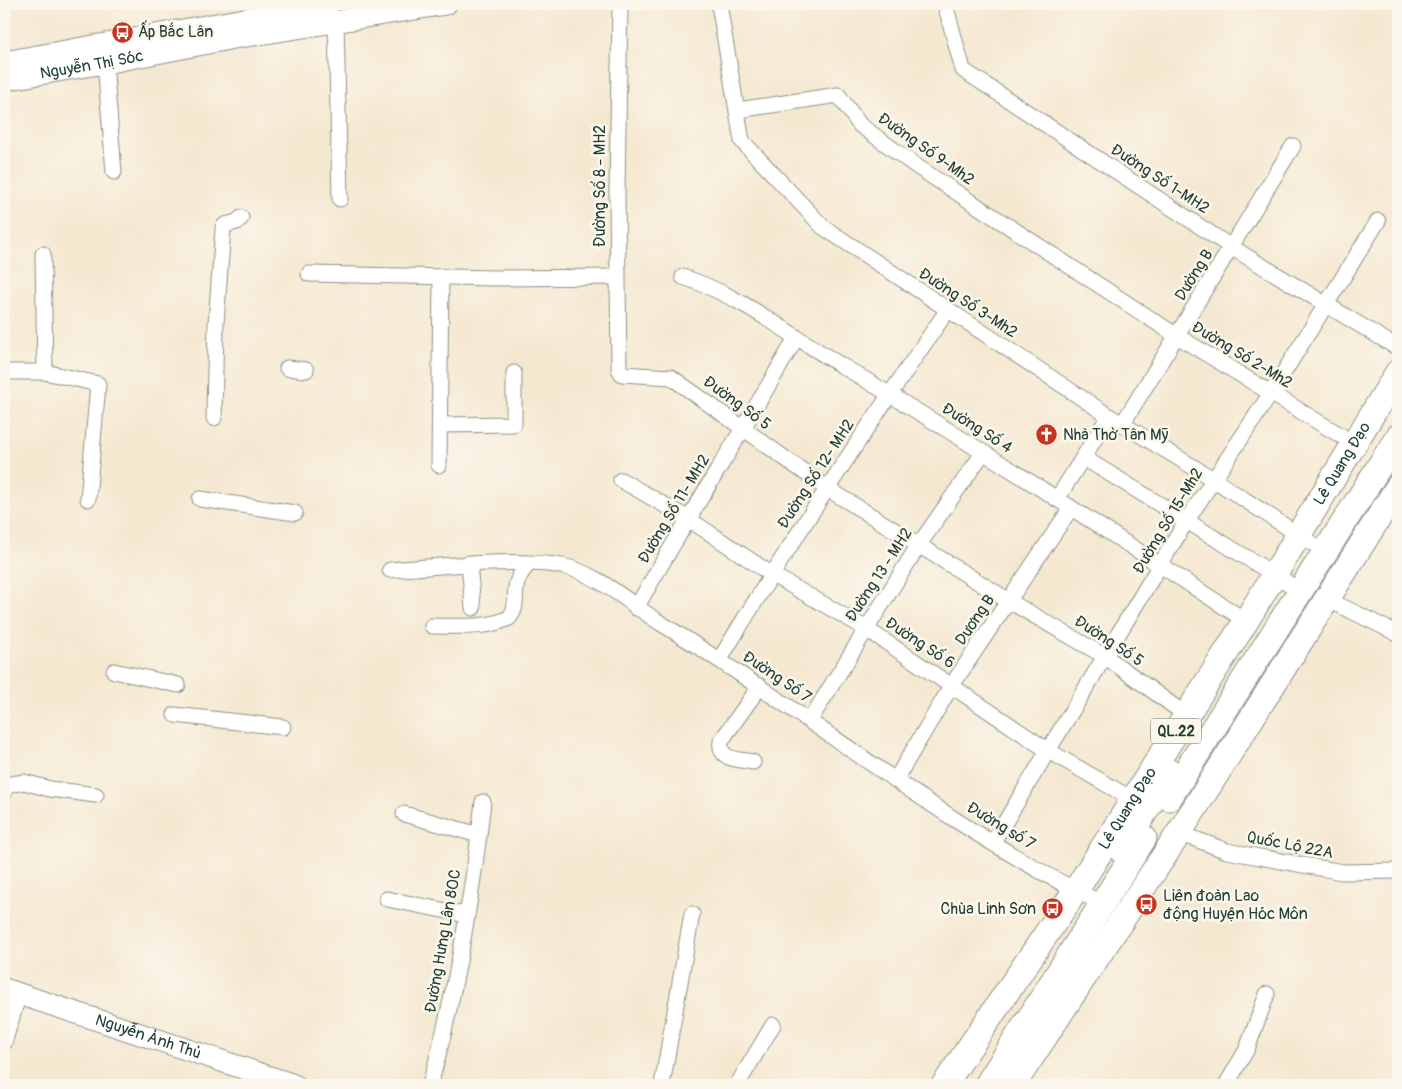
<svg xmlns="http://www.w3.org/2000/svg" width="1402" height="1089" font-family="Pangolin,sans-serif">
<rect width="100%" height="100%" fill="#fbf7ec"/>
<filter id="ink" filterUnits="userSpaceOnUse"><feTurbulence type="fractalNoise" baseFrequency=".02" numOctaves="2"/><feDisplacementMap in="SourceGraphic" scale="10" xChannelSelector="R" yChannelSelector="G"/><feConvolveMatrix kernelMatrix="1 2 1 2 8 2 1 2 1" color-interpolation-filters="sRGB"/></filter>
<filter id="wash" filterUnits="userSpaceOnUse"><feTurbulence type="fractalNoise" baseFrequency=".0096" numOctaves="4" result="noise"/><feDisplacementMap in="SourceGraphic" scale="20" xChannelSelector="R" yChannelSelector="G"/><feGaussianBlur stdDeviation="1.12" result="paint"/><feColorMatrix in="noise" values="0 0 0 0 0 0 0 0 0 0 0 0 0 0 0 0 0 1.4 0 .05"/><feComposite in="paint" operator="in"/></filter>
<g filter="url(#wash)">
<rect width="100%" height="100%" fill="#f5e8d1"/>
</g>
<g filter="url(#ink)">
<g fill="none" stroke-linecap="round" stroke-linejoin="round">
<defs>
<g id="minor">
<polyline points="620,4 617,191 619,369 622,374 671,377 828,489 1009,601 1106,657 1186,715"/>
<polyline points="719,4 742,141 823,227 1109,416 1213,479 1311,543"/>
<polyline points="945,4 963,70 1231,247 1398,348"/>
<polyline points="336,21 340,199"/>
<polyline points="105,63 114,172"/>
<polyline points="738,110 838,95 860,125 916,166 1177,336 1353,443"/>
<polyline points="43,254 45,372 98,384 88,499"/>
<polyline points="309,274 496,278 617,277"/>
<path d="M 683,277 C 742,296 791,336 844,367 C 980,448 1113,534 1246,621"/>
<polyline points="287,368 306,370"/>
<polyline points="4,372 45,372"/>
<polyline points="214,418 216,323 223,228 225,225 237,222 241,218"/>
<polyline points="1123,423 1293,146"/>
<polyline points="440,425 514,424 514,373"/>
<polyline points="1084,458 1288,583"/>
<polyline points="439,465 441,277"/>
<polyline points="621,480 687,518 771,574 865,628 1047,750 1132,799"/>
<polyline points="200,499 295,513"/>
<polyline points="1057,499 1109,416"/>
<polyline points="469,563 473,608"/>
<path d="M 390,570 C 443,566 509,558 562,566 C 596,572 633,606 662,624 C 807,712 939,822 1091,898"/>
<polyline points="1329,600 1398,634"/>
<path d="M 636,608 C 688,517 744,429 796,338"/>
<path d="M 432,626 C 458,626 486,629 509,618 C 523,602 506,587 528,565"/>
<path d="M 720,659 C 791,541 868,425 947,311"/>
<polyline points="114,671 178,685"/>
<polyline points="175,715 283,727"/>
<polyline points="810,720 918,546 983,453"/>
<path d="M 753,762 C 739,759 718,761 721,741 L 760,686"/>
<polyline points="896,779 952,685 1071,508"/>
<polyline points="4,793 6,785 24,782 50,789 96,795"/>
<polyline points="404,814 479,835"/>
<polyline points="1179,833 1227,851 1342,872 1398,871"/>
<polyline points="993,842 1187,520 1271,393 1378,221"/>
<polyline points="387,899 467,915"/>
<polyline points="4,1043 19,994"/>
<path d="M 430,1085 C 456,993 472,897 483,802"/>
<polyline points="662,1085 692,914"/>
<polyline points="737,1085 773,1025"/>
<polyline points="1226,1085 1247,1049 1267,994"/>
</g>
<g id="secondary">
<polyline points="4,62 329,4"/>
<path id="s1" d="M 4,80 L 105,63 L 234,38 L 446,4"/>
<path id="s2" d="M 4,989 L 294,1085"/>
</g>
<g id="trunk">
<polyline points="1169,798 1398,437"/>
<polyline points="1121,850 1170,772"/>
<path id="s3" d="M 944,1085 L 1076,890 L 1246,621 L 1398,372"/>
<polyline points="987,1085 1144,838"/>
<polyline points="1013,1085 1179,833 1398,487"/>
</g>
</defs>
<use href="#minor" stroke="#8a9282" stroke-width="17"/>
<use href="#secondary" stroke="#8a9282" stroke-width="23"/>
<use href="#trunk" stroke="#8a9282" stroke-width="27"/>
<use href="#minor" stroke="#fff" stroke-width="15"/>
<use href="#secondary" stroke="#fff" stroke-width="21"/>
<use href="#trunk" stroke="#fff" stroke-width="25"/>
</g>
</g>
<defs>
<symbol id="bus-disc" viewBox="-11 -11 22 22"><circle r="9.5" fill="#c8321e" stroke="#fbf7ec"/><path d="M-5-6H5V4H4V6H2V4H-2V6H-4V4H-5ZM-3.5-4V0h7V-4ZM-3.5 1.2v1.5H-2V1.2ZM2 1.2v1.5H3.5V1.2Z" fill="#fff"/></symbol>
<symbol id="church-disc" viewBox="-11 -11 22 22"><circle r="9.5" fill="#c8321e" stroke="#fbf7ec"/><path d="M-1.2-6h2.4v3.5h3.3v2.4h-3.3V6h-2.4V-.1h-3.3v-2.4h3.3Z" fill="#fff"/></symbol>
</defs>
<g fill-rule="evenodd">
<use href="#bus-disc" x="110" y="20" width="25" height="25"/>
<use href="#church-disc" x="1034" y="422" width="25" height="25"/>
<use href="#bus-disc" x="1134" y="892" width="25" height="25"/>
<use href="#bus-disc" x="1040" y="896" width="25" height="25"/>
</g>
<g text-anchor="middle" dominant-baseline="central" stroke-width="5" stroke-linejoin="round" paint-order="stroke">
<rect fill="#fbf7ec" stroke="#61756b" stroke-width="1" x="1151" y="718.5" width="50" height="25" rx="4"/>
<g font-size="15" font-weight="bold" fill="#1f3d34">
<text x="1176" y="731">QL.22</text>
</g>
<g font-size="16" fill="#1f3d34" stroke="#fbf7ec" text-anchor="start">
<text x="138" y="32">Ấp Bắc Lân</text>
<text x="1063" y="435">Nhà Thờ Tân Mỹ</text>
<text x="1163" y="896">Liên đoàn Lao<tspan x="1163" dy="18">động Huyện Hóc Môn</tspan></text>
<text x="1036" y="909" text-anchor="end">Chùa Linh Sơn</text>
</g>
<g font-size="16" fill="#1f3d34" stroke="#fbf7ec">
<text stroke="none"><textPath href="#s1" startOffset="89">Nguyễn Thị Sóc</textPath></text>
<text transform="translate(926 149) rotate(35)">Đường Số 9-Mh2</text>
<text transform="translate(1160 179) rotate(33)">Đường Số 1-MH2</text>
<text transform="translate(600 186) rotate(-90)">Đường Số 8 - MH2</text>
<text transform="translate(1194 275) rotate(-58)">Dường B</text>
<text transform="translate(968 303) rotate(33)">Đường Số 3-Mh2</text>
<text transform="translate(1242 355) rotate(31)">Đường Số 2-Mh2</text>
<text transform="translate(737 403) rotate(36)">Đường Số 5</text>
<text transform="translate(977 428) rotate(32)">Đường Số 4</text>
<text stroke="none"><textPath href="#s3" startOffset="738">Lê Quang Đạo</textPath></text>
<text transform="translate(816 474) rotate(-57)">Đường Số 12- MH2</text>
<text transform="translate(674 509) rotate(-59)">Đường Số 11- MH2</text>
<text transform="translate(1168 521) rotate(-59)">Đường Số 15-Mh2</text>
<text transform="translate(879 575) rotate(-57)">Đường 13 - MH2</text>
<text transform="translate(975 620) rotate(-56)">Dương B</text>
<text transform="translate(1109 641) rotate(33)">Đường Số 5</text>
<text transform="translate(920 643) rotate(33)">Đường Số 6</text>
<text transform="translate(777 677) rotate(34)">Đường Số 7</text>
<text stroke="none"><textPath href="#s3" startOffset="332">Lê Quang Đạo</textPath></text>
<text transform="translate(1001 826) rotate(31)">Đường số 7</text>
<text transform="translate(1290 845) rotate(11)">Quốc Lộ 22A</text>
<text transform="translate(443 941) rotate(-80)">Đường Hưng Lân 80C</text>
<text stroke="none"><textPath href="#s2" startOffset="152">Nguyễn Ảnh Thủ</textPath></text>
</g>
</g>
<rect width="1402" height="1089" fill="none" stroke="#fbf7ec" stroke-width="20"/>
</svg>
